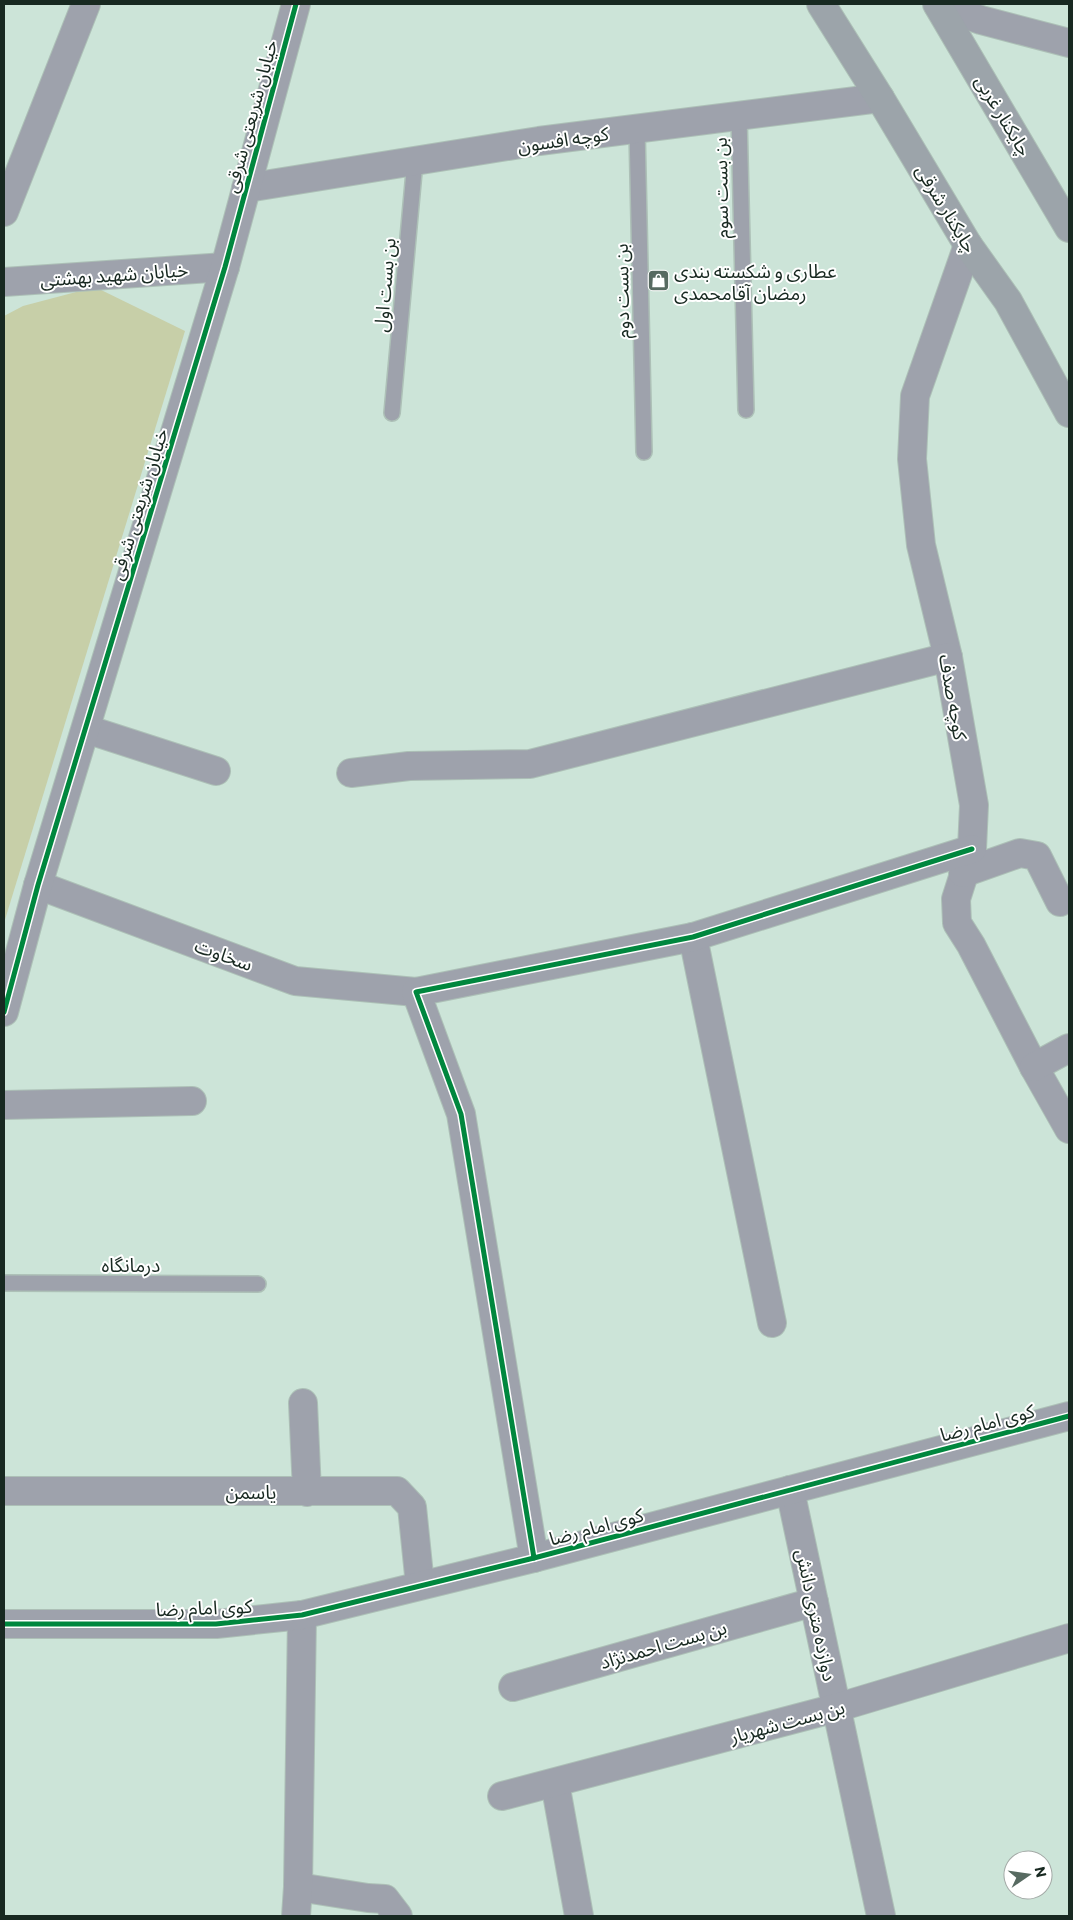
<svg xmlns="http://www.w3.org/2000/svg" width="1073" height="1920" font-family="Commissioner,'Noto Sans Arabic',sans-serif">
<rect width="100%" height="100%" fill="#cce4d8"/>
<polygon fill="#c7cfa8" points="95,287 185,331 4,923 4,316 23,306"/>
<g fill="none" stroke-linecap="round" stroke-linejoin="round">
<defs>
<g id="service">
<polyline points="739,116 746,410"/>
<polyline points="637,129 644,452"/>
<polyline points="392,413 415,161"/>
<polyline points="4,1283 258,1284"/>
</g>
<g id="minor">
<polyline points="246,188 539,141 880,98"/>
<polyline points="4,212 86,4"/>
<polyline points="968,245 915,396 912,459 921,545 948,657 974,805 972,849 956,899 957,923 971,945 1034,1067 1069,1129"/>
<polyline points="86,729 216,771"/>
<polyline points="351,773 409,766 530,764 948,657"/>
<polyline points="963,873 1020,853 1037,856 1060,902"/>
<polyline points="38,885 295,981 416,992"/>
<polyline points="693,937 772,1323"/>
<polyline points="1034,1067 1069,1048"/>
<polyline points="4,1105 192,1101"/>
<polyline points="303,1403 307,1492"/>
<polyline points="790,1490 881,1916"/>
<polyline points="4,1491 397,1491 412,1507 420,1585"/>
<polyline points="534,1558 461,1114 416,992 693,937 972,849"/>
<polyline points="513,1687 814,1602"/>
<polyline points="555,1783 579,1916"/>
<polyline points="502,1796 836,1708 1069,1638"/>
<polyline points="298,1887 368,1898 385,1899 398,1916"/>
<polyline points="296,1916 298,1887 302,1615"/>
</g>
<g id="tertiary">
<polyline points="938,5 981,20 1069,43"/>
<polyline points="4,282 225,267"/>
<polyline points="4,1012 38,885 225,267 296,4"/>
<polyline points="4,1624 216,1624 302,1615 534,1558 1069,1416"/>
</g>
<g id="primary">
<polyline points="821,4 880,98 968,245 1008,301 1069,413"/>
<polyline points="937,4 1069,228"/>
</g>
</defs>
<use href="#service" stroke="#adc0b7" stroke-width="18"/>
<use href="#minor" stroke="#adc0b7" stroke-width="30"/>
<use href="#tertiary" stroke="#adc0b7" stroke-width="30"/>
<use href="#primary" stroke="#adc0b7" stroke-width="30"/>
<use href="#service" stroke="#9ea2ac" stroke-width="15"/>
<use href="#minor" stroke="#9ea2ac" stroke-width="28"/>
<use href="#tertiary" stroke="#9ea2ac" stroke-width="28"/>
<use href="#primary" stroke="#9ca4aa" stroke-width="28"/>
<defs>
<g id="cycleway">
<polyline points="4,1012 38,885 225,267 296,4"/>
<polyline points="534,1558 461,1114 416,992 693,937 972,849"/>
<polyline points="4,1624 216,1624 302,1615 534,1558 1069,1416"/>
</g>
</defs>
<use href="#cycleway" stroke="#fff" stroke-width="8"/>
<use href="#cycleway" stroke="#00873e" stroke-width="5"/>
</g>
<defs>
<symbol id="shop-square" viewBox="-11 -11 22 22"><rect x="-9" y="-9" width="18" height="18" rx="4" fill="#576a61" stroke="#fff"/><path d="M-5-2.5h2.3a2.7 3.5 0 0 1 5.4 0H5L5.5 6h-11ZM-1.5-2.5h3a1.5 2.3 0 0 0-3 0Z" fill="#fff"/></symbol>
</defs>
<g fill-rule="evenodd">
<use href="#shop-square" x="646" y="268" width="25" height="25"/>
</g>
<g text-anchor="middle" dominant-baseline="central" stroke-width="4" stroke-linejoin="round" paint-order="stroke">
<g font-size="19" fill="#182921" stroke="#fff">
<text transform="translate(1004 115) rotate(59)">چایکنار غربی</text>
<text transform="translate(250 116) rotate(-75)">خیابان شریعتی شرقی</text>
<text transform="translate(563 139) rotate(-8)">كوچه افسون</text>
<text transform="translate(720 188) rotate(-91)">بن بست سوم</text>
<text transform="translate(947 208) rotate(59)">چایکنار شرقی</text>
<text transform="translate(114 274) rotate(-4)">خیابان شهید بهشتی</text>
<text transform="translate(384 285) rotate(-85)">بن بست اول</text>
<text transform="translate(621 291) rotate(-91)">بن بست دوم</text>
<text transform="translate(138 504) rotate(-73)">خیابان شریعتی شرقی</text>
<text transform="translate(954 697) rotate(80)">کوچه صدف</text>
<text transform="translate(224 954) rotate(20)">سخاوت</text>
<text x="131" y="1264">درمانگاه</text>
<text transform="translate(987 1422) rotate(-15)">کوی امام رضا</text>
<text x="251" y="1491">یاسمن</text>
<text transform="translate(596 1526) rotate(-15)">کوی امام رضا</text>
<text transform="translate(204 1607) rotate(-2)">کوی امام رضا</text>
<text transform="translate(817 1615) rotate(78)">دوازده متری دانش</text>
<text transform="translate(663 1644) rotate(-16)">بن بست احمدنژاد</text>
<text transform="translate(787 1721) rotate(-15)">بن بست شهریار</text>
</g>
<g font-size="19" fill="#182921" stroke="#fff" text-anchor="start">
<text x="674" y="270">عطاری و شکسته بندی<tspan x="674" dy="22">رمضان آقامحمدی</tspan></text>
</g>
</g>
<rect width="1073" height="1920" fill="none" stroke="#182921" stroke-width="10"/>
<g transform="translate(1028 1875) rotate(77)"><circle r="24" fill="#ffffff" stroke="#a3a9a6"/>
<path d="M0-4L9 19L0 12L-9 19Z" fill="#576a61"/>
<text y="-8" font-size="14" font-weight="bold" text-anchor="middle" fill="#182921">N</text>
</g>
</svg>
